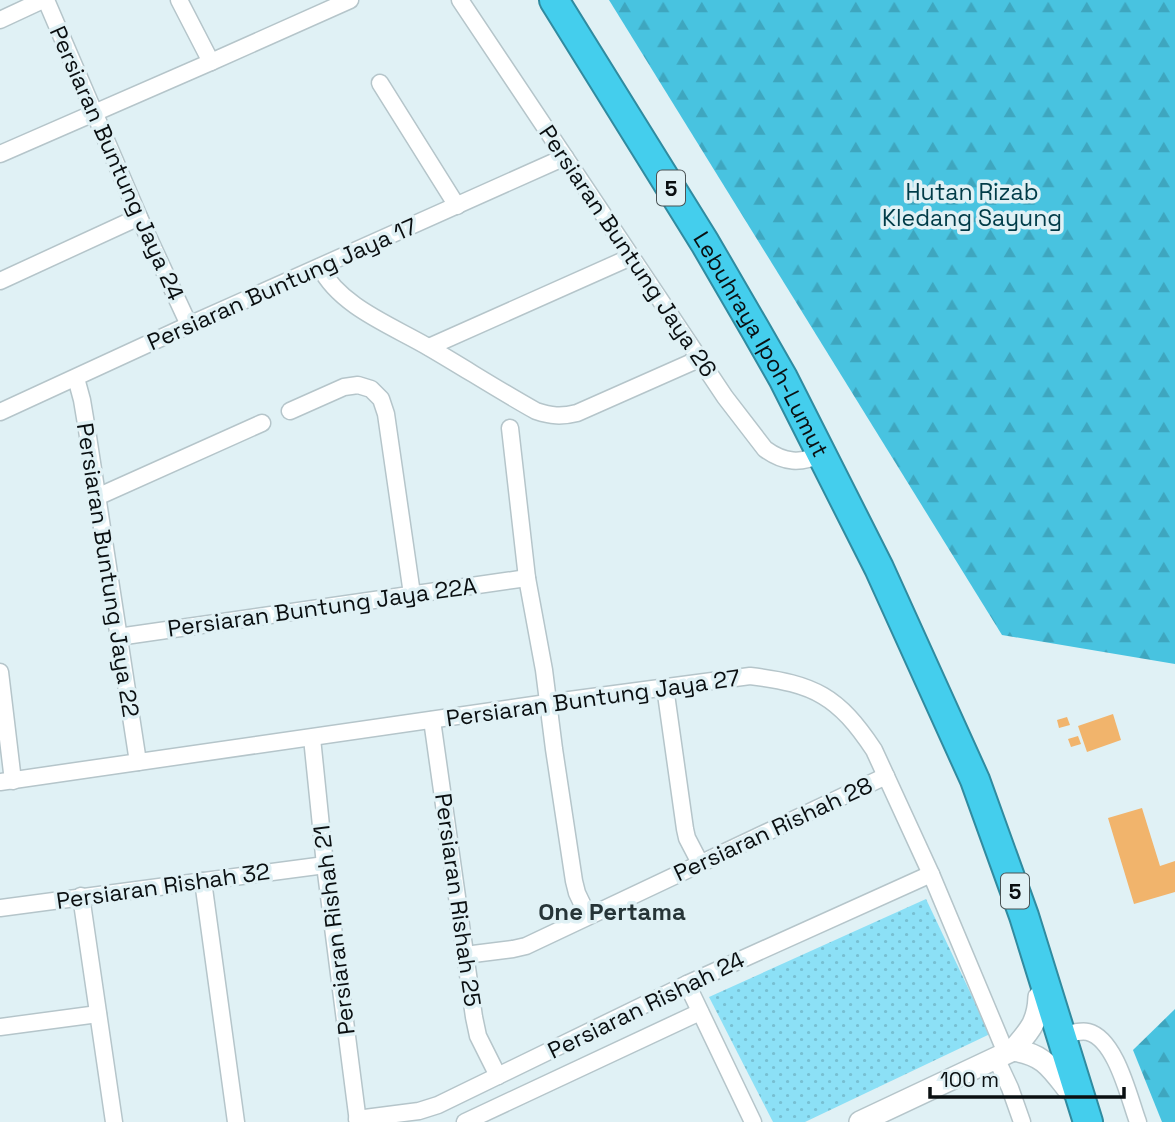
<svg xmlns="http://www.w3.org/2000/svg" width="1175" height="1122" font-family="'Space Grotesk',sans-serif">
<defs>
<pattern id="forest-firs" width="22" height="20" patternUnits="userSpaceOnUse" patternTransform="scale(1.75)"><rect width="22" height="20" fill="#48c3e0"/><path d="M5 1l3.5 6h-7zM16 11l3.5 6h-7z" fill="#3ea6bf"/></pattern>
<pattern id="park-dots" width="8" height="8" patternUnits="userSpaceOnUse" patternTransform="scale(1.75)"><rect width="8" height="8" fill="#8ce0f6"/><path d="M2 2h.1M6 6h.1" fill="none" stroke="#77bfd2" stroke-width="1.8" stroke-linecap="round"/></pattern>
</defs>
<rect width="100%" height="100%" fill="#e0f1f5"/>
<g fill="url(#forest-firs)">
<polygon points="609,0 1175,0 1175,664 1002,635"/>
<polygon points="1175,1009 1175,1122 1162,1122 1133,1050"/>
</g>
<polygon fill="url(#park-dots)" points="926,899 990,1034 805,1122 773,1122 709,997"/>
<g fill="#f1b46c">
<polygon points="1113,714 1121,740 1087,752 1078,726"/>
<polygon points="1067,717 1070,725 1059,728 1057,720"/>
<polygon points="1078,736 1081,744 1071,747 1068,739"/>
<polygon points="1142,808 1160,866 1175,861 1175,892 1134,904 1108,818"/>
</g>
<g fill="none" stroke-linecap="round" stroke-linejoin="round">
<defs>
<g id="street">
<polyline points="46,0 139,217 189,325"/>
<polyline points="179,0 211,62 350,0"/>
<path d="M 460,0 L 725,397 L 765,449 C 784,463 801,464 821,454"/>
<polyline points="0,20 43,0"/>
<polyline points="380,83 457,206"/>
<polyline points="0,154 211,62"/>
<path d="M 320,267 C 340,307 393,326 430,348 C 466,369 500,391 536,411 C 551,416 561,417 577,413 L 699,359"/>
<polyline points="0,281 139,217"/>
<polyline points="429,347 631,257"/>
<polyline points="76,378 82,400 87,430 138,762"/>
<polyline points="290,411 344,387 358,385 371,389 381,399 386,414 412,594"/>
<polyline points="0,412 189,325 565,157"/>
<polyline points="510,428 527,578 544,670 554,749 574,881 577,893 588,916"/>
<polyline points="97,497 262,423"/>
<polyline points="118,637 527,578"/>
<polyline points="0,672 13,781"/>
<polyline points="665,687 685,829 687,838 700,863"/>
<polyline points="432,720 474,1017 478,1036 498,1076"/>
<polyline points="312,738 325,865 358,1122"/>
<path d="M 0,782 L 547,703 L 750,676 C 815,684 838,696 874,750 L 931,874 L 1006,1053"/>
<polyline points="203,881 236,1122"/>
<polyline points="81,896 114,1122"/>
<polyline points="0,908 325,865"/>
<polyline points="465,955 513,949 526,946 886,776"/>
<polyline points="687,984 753,1122"/>
<polyline points="0,1027 98,1014"/>
<path d="M 1061,1036 C 1069,1034 1079,1030 1088,1032 C 1116,1039 1129,1098 1138,1122"/>
<polyline points="996,1058 1010,1088 1022,1122"/>
<polyline points="357,1119 419,1111 438,1105 687,984 931,874"/>
<polyline points="465,1122 700,1012"/>
</g>
<g id="secondary">
<path d="M 1013,1050 C 1042,1054 1050,1066 1067,1088"/>
<path d="M 860,1122 L 1013,1050 C 1029,1031 1038,1023 1039,997"/>
</g>
<g id="highway">
<path id="s1" d="M 554,0 L 705,243 L 755,329 L 783,378 L 879,568 L 975,780 L 1024,916 L 1088,1122"/>
</g>
</defs>
<use href="#street" stroke="#b5c5ca" stroke-width="19"/>
<use href="#secondary" stroke="#b5c5ca" stroke-width="24"/>
<use href="#highway" stroke="#308ba0" stroke-width="32"/>
<use href="#street" stroke="#fff" stroke-width="16"/>
<use href="#secondary" stroke="#fff" stroke-width="21"/>
<use href="#highway" stroke="#44ceed" stroke-width="28"/>
</g>
<g text-anchor="middle" dominant-baseline="central" stroke-width="7" stroke-linejoin="round" paint-order="stroke">
<g fill="#e0f1f5" stroke="#4a5355" stroke-width="2">
<rect x="657" y="170.5" width="28" height="35" rx="5"/>
<rect x="1001" y="873.5" width="28" height="35" rx="5"/>
</g>
<g font-size="21" font-weight="bold" fill="#0a0f11">
<text x="671" y="188">5</text>
<text x="1015" y="891">5</text>
</g>
<g font-size="23" fill="#0a0f11" stroke="#e0f1f5">
<text transform="translate(117 163) rotate(66)">Persiaran Buntung Jaya 24</text>
<text transform="translate(628 251) rotate(56)">Persiaran Buntung Jaya 26</text>
<text transform="translate(282 284) rotate(-24)">Persiaran Buntung Jaya 17</text>
<text stroke="none"><textPath href="#s1" startOffset="402">Lebuhraya Ipoh-Lumut</textPath></text>
<text transform="translate(108 570) rotate(81)">Persiaran Buntung Jaya 22</text>
<text transform="translate(322 607) rotate(-8)">Persiaran Buntung Jaya 22A</text>
<text transform="translate(593 698) rotate(-8)">Persiaran Buntung Jaya 27</text>
<text transform="translate(773 829) rotate(-25)">Persiaran Rishah 28</text>
<text transform="translate(163 886) rotate(-8)">Persiaran Rishah 32</text>
<text transform="translate(458 900) rotate(82)">Persiaran Rishah 25</text>
<text transform="translate(334 930) rotate(-97)">Persiaran Rishah 21</text>
<text transform="translate(646 1005) rotate(-26)">Persiaran Rishah 24</text>
</g>
<g font-size="23" fill="#013c48" stroke="#e0f1f5">
<text x="972" y="192">Hutan Rizab<tspan x="972" dy="26">Kledang Sayung</tspan></text>
</g>
<g font-size="24" font-weight="bold" fill="#263437" stroke="#e0f1f5">
<text x="612" y="911">One Pertama</text>
</g>
</g>
<path d="M930 1087v10h194v-10" fill="none" stroke="#0a0f11" stroke-width="3.5"/>
<text x="940" y="1087" font-size="21" fill="#0a0f11" stroke="#e0f1f5" stroke-width="5" paint-order="stroke">100 m</text>
</svg>
